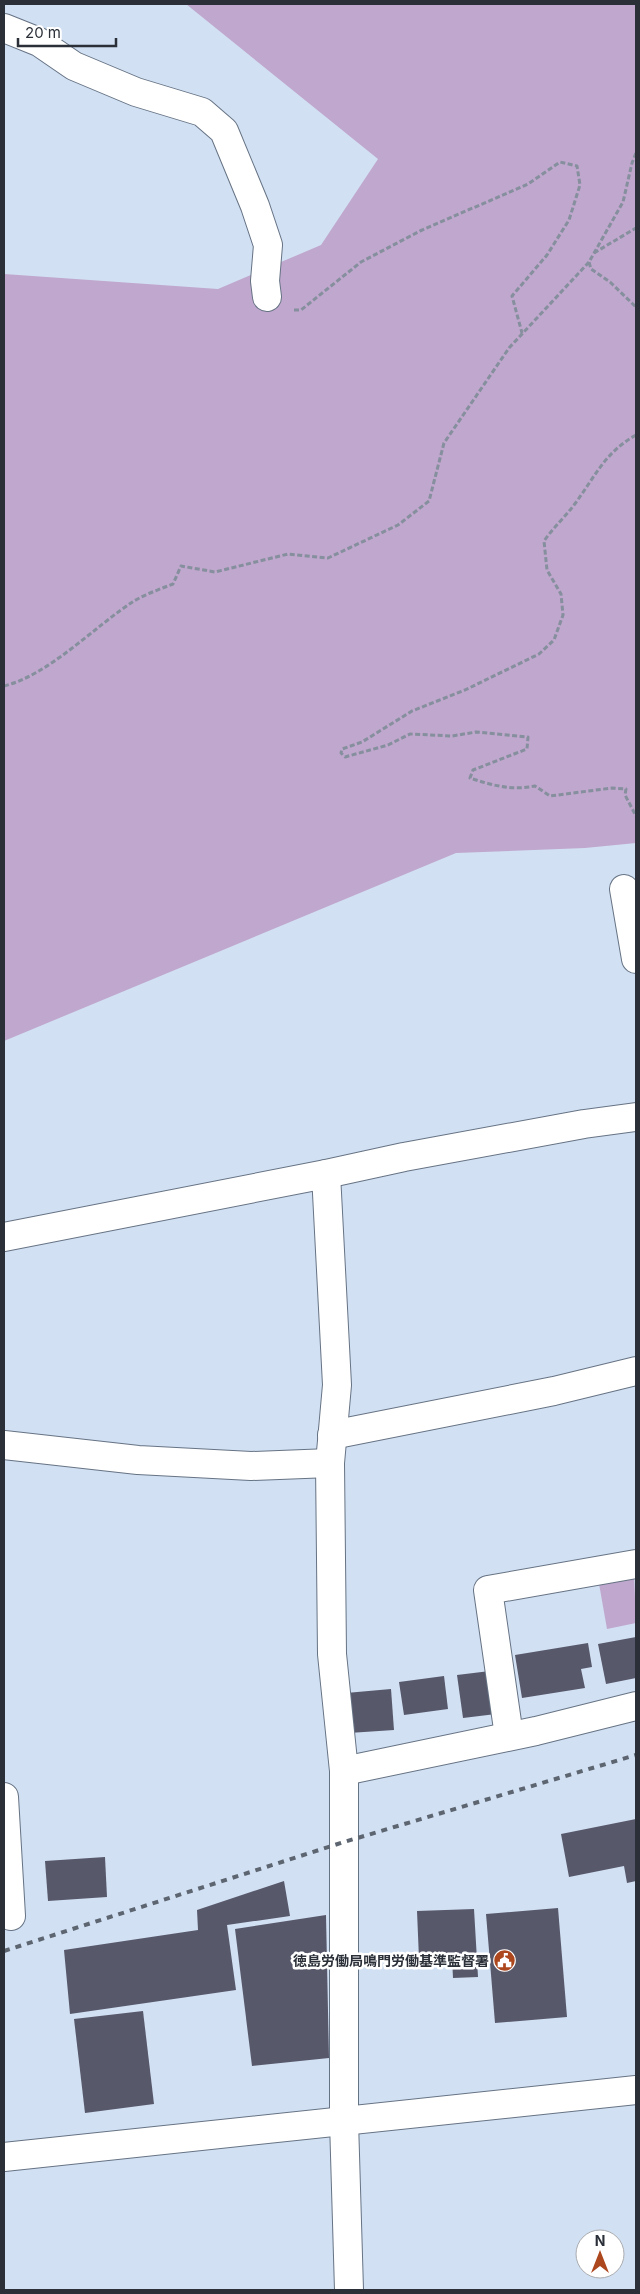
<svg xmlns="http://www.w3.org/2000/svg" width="640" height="2294" font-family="Inter,'Noto Sans JP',sans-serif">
<rect width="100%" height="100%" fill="#d1e0f3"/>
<g fill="#c0a7cd">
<polygon points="186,4 636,4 636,843 585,848 456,853 4,1041 4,274 218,289 321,245 378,159"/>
<polygon points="634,1572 636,1623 607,1629 598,1578"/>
</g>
<g fill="#58586b">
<polygon points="636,1637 636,1678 606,1684 598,1644"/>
<polygon points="588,1643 592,1667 581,1669 585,1688 522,1698 515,1655"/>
<polygon points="490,1671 496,1714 463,1718 457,1675"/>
<polygon points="444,1676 448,1709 404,1715 399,1682"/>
<polygon points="391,1689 394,1730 349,1733 346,1693"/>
<polygon points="636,1819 636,1881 627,1883 624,1866 569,1877 561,1834"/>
<polygon points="105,1857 107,1897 48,1901 45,1861"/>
<polygon points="284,1881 290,1916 227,1925 236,1990 70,2014 64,1950 198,1930 197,1910"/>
<polygon points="558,1908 567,2017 495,2023 486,1914"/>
<polygon points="474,1909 478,1977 453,1978 452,1958 419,1959 417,1911"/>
<polygon points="326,1915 329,2058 252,2066 235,1929"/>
<polygon points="143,2011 154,2104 85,2113 74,2019"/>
</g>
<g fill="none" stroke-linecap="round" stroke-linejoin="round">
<defs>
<g id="minor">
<polyline points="4,28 39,42 74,66 136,92 202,112 224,131 255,206 268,245 265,281 267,297"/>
<polyline points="624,889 636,959"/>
<polyline points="326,1174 337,1385 330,1463 332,1654 344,1771 344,2121 349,2290"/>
<polyline points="4,1237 326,1174 404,1157 584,1124 636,1117"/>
<polyline points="332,1435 554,1391 636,1371"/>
<polyline points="4,1445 138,1460 251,1466 330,1463"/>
<polyline points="509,1736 488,1590 636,1564"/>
<polyline points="344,1771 536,1731 636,1706"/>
<polyline points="4,1797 11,1916"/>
<polyline points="4,2157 636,2090"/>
</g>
</defs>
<use href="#minor" stroke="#667384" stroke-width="30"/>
<g stroke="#858f9d" stroke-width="3" stroke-dasharray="5 2.5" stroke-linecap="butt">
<polyline points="636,153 632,163 623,202 589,262 591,269 610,282 636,307"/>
<polyline points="594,253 636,228"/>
<polyline points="294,310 301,310 361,262 420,231 528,184 560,162 577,166 580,185 569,220 547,255 512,296 522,333"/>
<path d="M 636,435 C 604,453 595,477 574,505 C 565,517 553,528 544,541 L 547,570 L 561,594 L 563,615 L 554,640 L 539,654 L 465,690 L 412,711 L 362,742 L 342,749 L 341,753 L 345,757 L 388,745 L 410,734 L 452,736 L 476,732 L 528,737 L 527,749 L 473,770 L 470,778 C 491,785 512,791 535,786 L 550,796 L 612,788 L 626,789 L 625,795 L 636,816"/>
<path d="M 4,686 C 49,675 95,626 134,601 C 146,594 160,589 173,584 L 181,566 L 215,572 L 288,554 L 328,558 L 398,525 L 429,501 L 444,443 L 509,348 L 589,262"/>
</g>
<use href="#minor" stroke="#fff" stroke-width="28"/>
<polyline stroke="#5d6571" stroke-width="4" stroke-dasharray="6 6" stroke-linecap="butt" points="4,1951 344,1842 636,1755"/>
</g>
<defs>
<symbol id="civic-disc" viewBox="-11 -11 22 22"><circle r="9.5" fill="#ad471e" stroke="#fff"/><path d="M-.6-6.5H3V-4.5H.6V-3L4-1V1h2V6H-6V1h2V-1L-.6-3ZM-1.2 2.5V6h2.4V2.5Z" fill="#fff"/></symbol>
</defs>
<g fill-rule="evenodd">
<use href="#civic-disc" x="492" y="1948" width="25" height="25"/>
</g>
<g text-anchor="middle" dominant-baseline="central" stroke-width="5" stroke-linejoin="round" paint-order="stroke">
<g font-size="14" font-weight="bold" fill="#2b3038" stroke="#fff" text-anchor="end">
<text x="489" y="1960">徳島労働局鳴門労働基準監督署</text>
</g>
</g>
<rect width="640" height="2294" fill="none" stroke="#2b3038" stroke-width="10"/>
<g transform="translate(600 2254)"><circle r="24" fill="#ffffff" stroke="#aaacaf"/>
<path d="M0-4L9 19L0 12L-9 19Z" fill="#ad471e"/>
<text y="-8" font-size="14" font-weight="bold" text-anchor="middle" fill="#2b3038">N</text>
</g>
<path d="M18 38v8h98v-8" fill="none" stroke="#2b3038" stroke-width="2.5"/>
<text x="25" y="38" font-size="15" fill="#2b3038" stroke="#ffffff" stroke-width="4" paint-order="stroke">20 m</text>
</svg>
